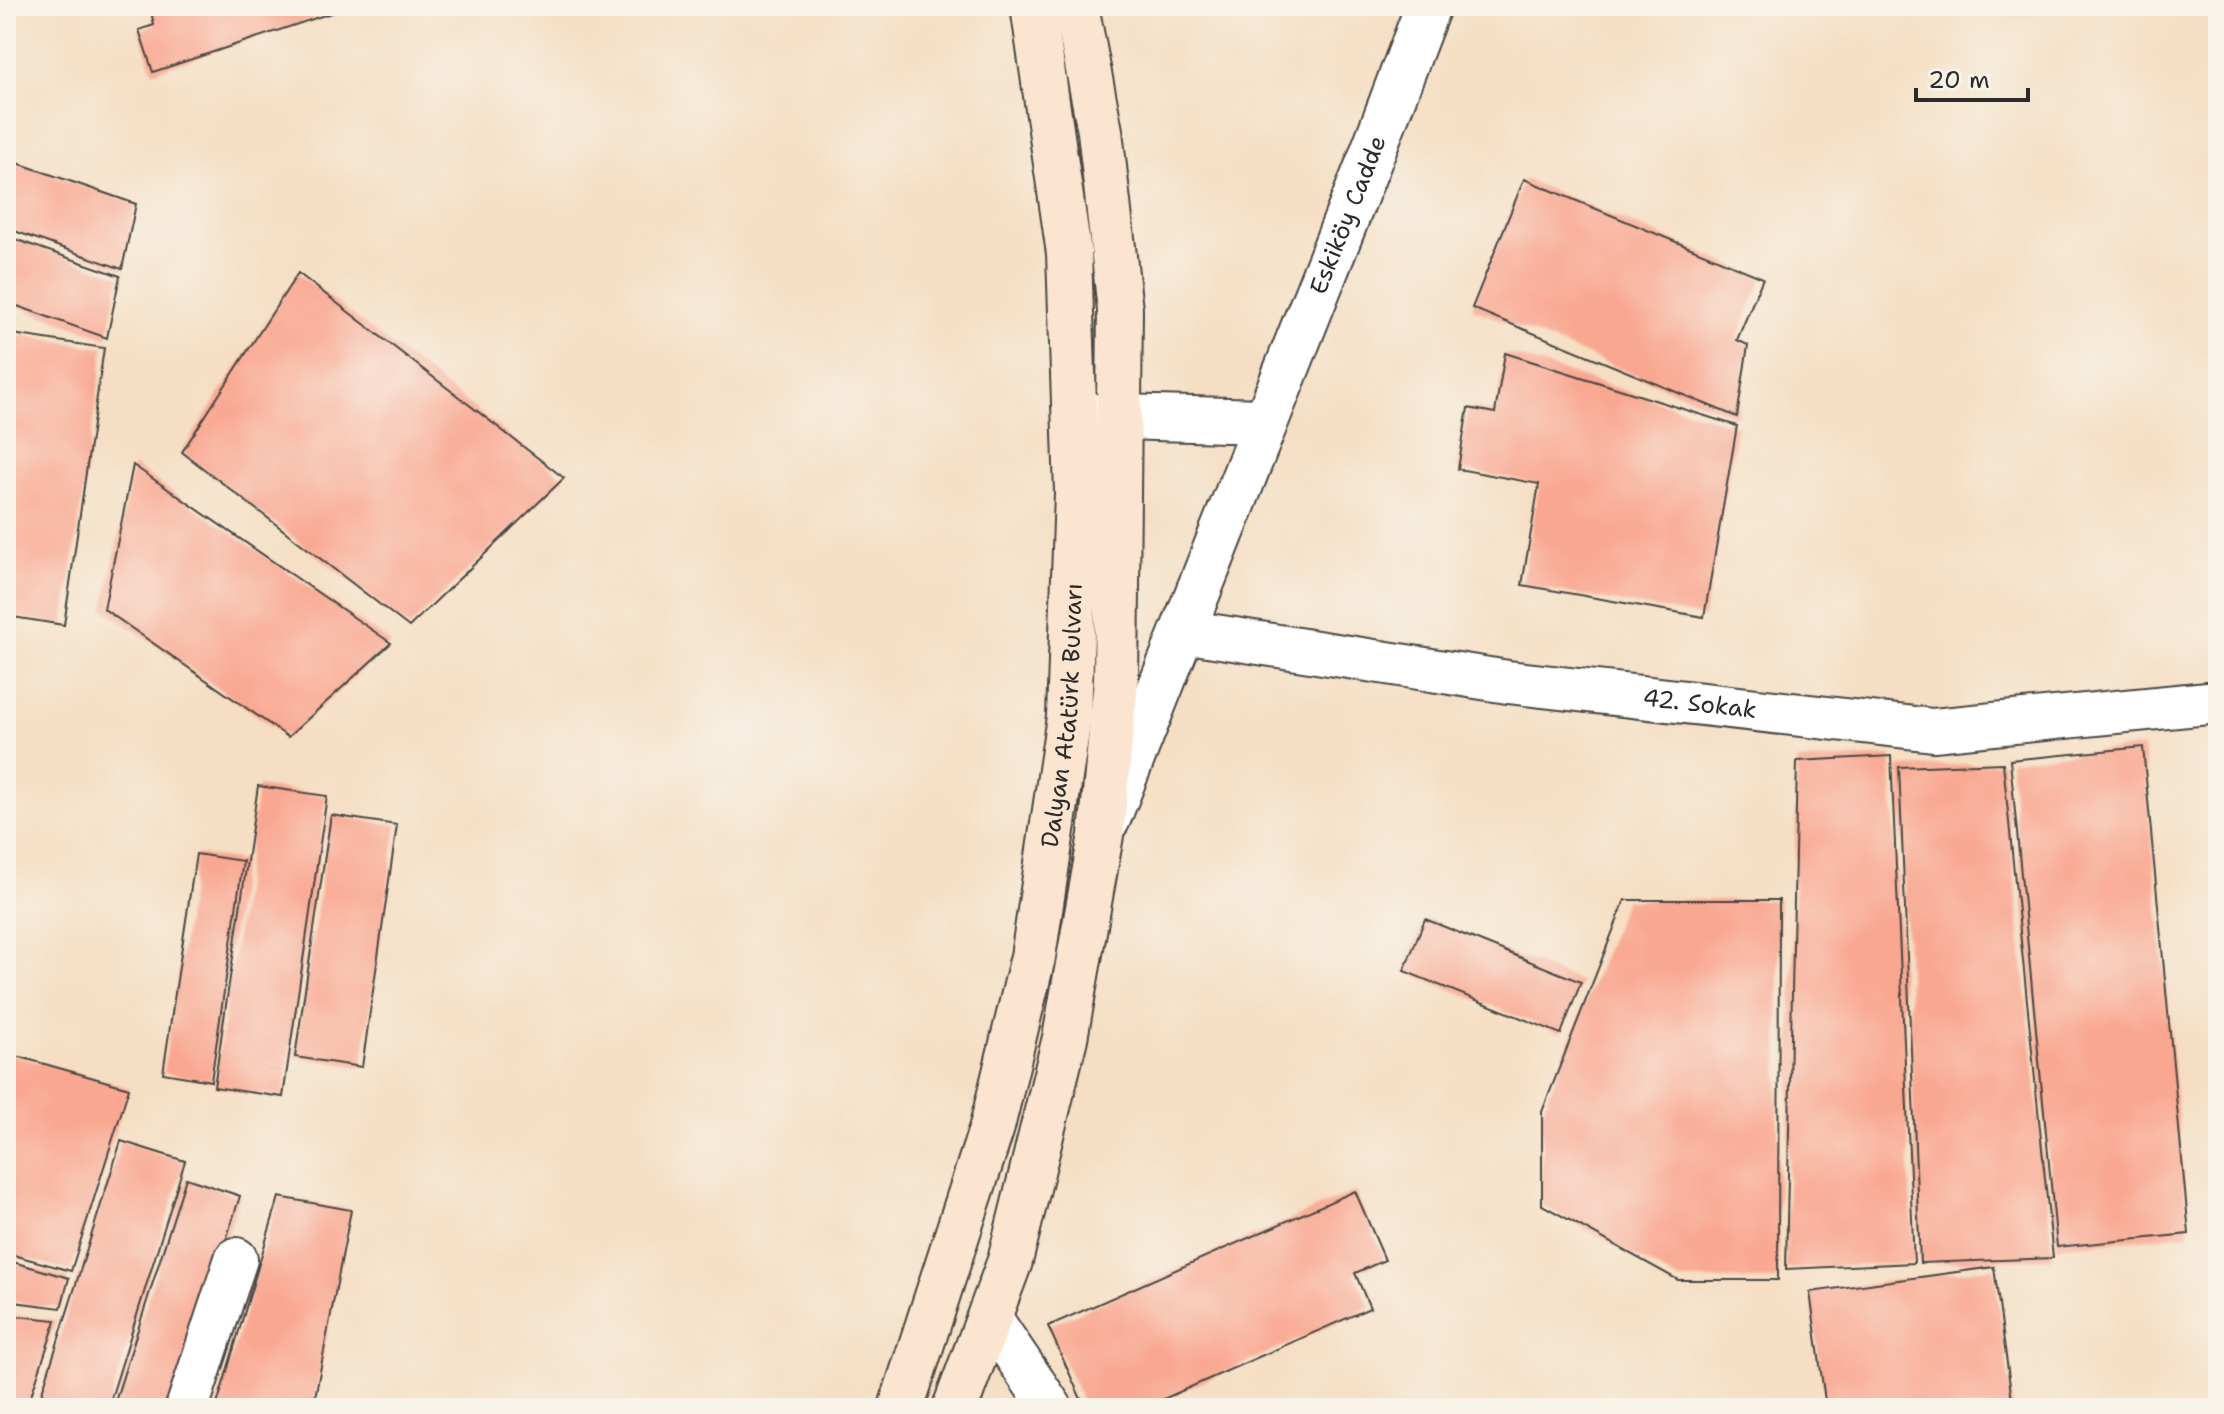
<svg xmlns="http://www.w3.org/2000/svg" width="2224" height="1414" font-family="'Shantell Sans',sans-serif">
<rect width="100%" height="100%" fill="#f7f3e8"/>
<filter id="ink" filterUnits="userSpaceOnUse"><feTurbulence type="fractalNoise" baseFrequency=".0125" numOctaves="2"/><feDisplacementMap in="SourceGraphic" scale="16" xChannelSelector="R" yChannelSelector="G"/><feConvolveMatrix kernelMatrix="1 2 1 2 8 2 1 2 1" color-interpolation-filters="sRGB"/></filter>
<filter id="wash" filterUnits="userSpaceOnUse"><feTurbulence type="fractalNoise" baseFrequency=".006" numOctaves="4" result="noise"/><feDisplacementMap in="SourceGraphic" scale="32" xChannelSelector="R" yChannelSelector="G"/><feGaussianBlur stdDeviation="1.8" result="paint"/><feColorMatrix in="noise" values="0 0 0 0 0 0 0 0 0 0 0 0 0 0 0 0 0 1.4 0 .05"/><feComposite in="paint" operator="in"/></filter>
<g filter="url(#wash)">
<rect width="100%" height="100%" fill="#f5dec3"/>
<g id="blocks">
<g fill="#f9a791">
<polygon points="150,6 349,6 349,7 153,72 139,30 154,25"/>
<polygon points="6,159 136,204 122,269 6,228"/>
<polygon points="1524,179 1763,278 1737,340 1748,345 1737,417 1472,308"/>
<polygon points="6,236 120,276 107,338 6,302"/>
<polygon points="298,273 564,478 409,627 182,452"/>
<polygon points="6,333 104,348 64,625 6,616"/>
<polygon points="1505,353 1737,426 1704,617 1522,585 1539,484 1458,469 1468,408 1495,413"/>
<polygon points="133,465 391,643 288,737 104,609"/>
<polygon points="2143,747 2189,1234 2057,1247 2010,760"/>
<polygon points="1891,756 1914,1263 1786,1269 1797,761"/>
<polygon points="2003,763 2053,1258 1920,1263 1899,767"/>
<polygon points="258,786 327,796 283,1097 214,1087"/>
<polygon points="331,815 397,825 362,1067 295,1057"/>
<polygon points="196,854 243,861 211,1081 163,1073"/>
<polygon points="1625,900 1779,900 1778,1280 1678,1280 1542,1205 1542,1112"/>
<polygon points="1425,919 1581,982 1561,1034 1404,971"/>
<polygon points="6,1053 129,1088 71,1271 6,1253"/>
<polygon points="121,1141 185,1161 108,1408 37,1408"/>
<polygon points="186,1178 240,1196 173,1408 113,1408"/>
<polygon points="1355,1191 1385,1260 1355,1273 1370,1308 1143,1408 1085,1408 1048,1326"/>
<polygon points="279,1197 351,1210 313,1408 216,1408"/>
<polygon points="6,1260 69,1278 61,1308 6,1301"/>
<polygon points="1994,1267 2013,1408 1826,1408 1810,1292"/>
<polygon points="6,1315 56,1320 27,1408 6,1408"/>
</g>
</g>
</g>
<g filter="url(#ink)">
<use href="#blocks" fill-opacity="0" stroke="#494642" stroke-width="2"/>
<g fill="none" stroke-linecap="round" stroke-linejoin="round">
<defs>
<g id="minor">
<path id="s1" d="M 1183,631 L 1508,682 L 1933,730 L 2218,702"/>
<polyline points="989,1316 1051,1408"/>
<polyline points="187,1408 236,1259"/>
</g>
<g id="tertiary">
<polyline points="1083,416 1264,421"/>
<path id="s2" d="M 1108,819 L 1367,167 L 1428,6"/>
</g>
<g id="secondary">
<path id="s3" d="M 901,1408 L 992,1127 L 1033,957 L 1069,717 L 1077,493 L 1069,253 L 1033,6"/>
<polyline points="955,1408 1010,1261 1065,1038 1101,835 1116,681 1120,310 1100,131 1076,6"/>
</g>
</defs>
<use href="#minor" stroke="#494642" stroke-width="46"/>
<use href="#tertiary" stroke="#494642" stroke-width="48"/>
<use href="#secondary" stroke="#494642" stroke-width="48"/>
<use href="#minor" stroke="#fff" stroke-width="42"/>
<use href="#tertiary" stroke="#fff" stroke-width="44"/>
<use href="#secondary" stroke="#fce5d0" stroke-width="44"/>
</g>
</g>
<g text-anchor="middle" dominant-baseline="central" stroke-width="6" stroke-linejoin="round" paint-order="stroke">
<g font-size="24" fill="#2b2b2b" stroke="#f7f3e8">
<text stroke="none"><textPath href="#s2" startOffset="650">Eskiköy Cadde</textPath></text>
<text stroke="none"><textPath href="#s1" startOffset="522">42. Sokak</textPath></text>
<text stroke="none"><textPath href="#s3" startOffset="714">Dalyan Atatürk Bulvarı</textPath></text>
</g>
</g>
<rect width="2224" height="1414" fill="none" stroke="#f7f3e8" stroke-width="32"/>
<path d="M1916 88v12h112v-12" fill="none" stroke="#2b2b2b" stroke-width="4"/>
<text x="1928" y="88" font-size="24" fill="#2b2b2b" stroke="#f7f3e8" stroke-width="6" paint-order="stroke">20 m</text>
</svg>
